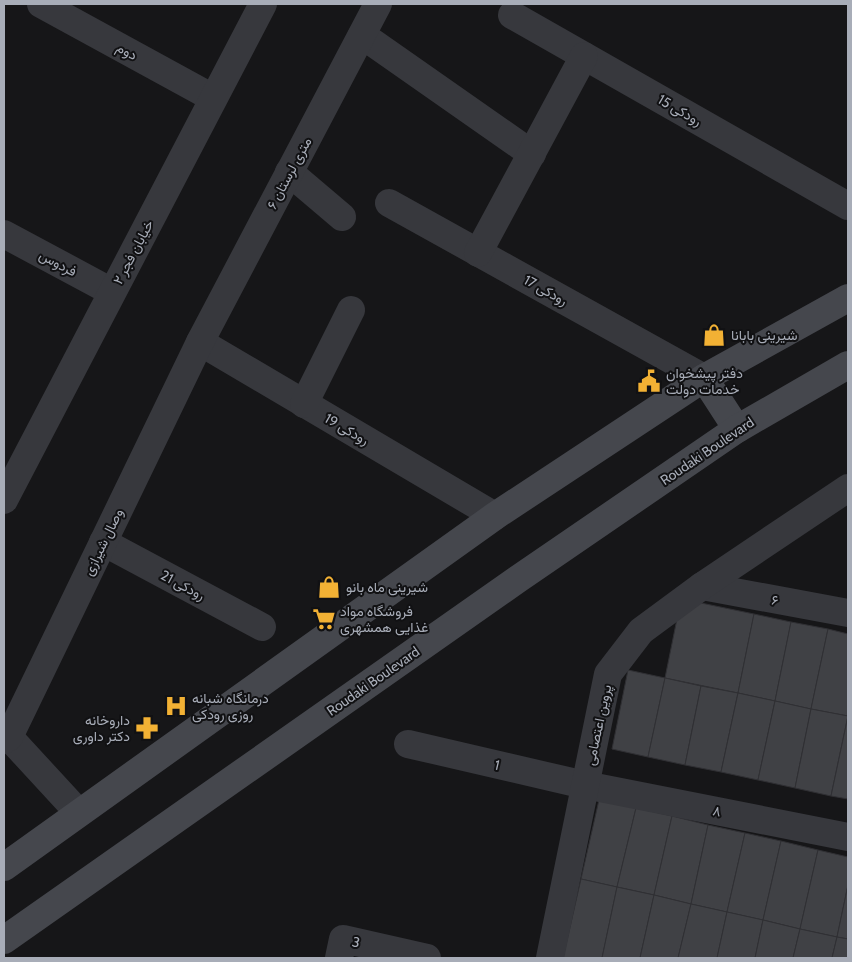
<svg xmlns="http://www.w3.org/2000/svg" width="852" height="962" font-family="Cabin,Vazirmatn,sans-serif">
<rect width="100%" height="100%" fill="#161618"/>
<g fill="#404145" stroke="#303034">
<polygon points="701,603 754,614 738,693 665,678 678,614"/>
<polygon points="754,614 791,622 775,701 738,693"/>
<polygon points="791,622 828,629 811,709 775,701"/>
<polygon points="828,629 848,634 848,716 811,709"/>
<polygon points="628,670 665,678 648,757 612,749"/>
<polygon points="665,678 701,686 685,765 648,757"/>
<polygon points="701,686 738,693 721,772 685,765"/>
<polygon points="738,693 775,701 758,780 721,772"/>
<polygon points="775,701 811,709 795,788 758,780"/>
<polygon points="811,709 848,716 831,796 795,788"/>
<polygon points="848,716 848,799 831,796"/>
<polygon points="599,800 636,808 617,887 581,879"/>
<polygon points="636,808 672,816 654,895 617,887"/>
<polygon points="672,816 708,825 691,904 654,895"/>
<polygon points="708,825 745,833 727,912 691,904"/>
<polygon points="745,833 781,841 763,920 727,912"/>
<polygon points="781,841 818,850 800,929 763,920"/>
<polygon points="818,850 848,857 848,885 837,937 800,929"/>
<polygon points="581,879 617,887 602,958 563,958"/>
<polygon points="848,885 848,939 837,937"/>
<polygon points="617,887 654,895 640,958 602,958"/>
<polygon points="654,895 691,904 678,958 640,958"/>
<polygon points="691,904 727,912 717,958 678,958"/>
<polygon points="727,912 763,920 755,958 717,958"/>
<polygon points="763,920 800,929 793,958 755,958"/>
<polygon points="800,929 837,937 832,958 793,958"/>
<polygon points="837,937 848,939 848,958 832,958"/>
</g>
<g fill="none" stroke-linecap="round" stroke-linejoin="round">
<g stroke="#37383d" stroke-width="28">
<polyline points="41,4 213,98"/>
<polyline points="512,15 848,206"/>
<polyline points="362,35 532,154"/>
<polyline points="289,172 342,217"/>
<polyline points="389,203 704,378"/>
<polyline points="4,234 112,292"/>
<polyline points="478,253 584,56"/>
<polyline points="200,342 495,516"/>
<polyline points="304,404 351,310"/>
<polyline points="103,542 262,627"/>
<polyline points="702,586 848,613"/>
<polyline points="4,734 9,737 79,813"/>
<polyline points="408,744 585,785 848,837"/>
<polyline points="339,958 343,939 427,958"/>
<polyline points="550,958 608,674 641,631 702,586 848,488"/>
</g>
<g stroke="#37383d" stroke-width="28">
<polyline points="4,500 263,4"/>
<polyline points="4,740 9,737 200,342 378,4"/>
</g>
<g stroke="#45474d" stroke-width="28">
<polyline points="704,378 737,429"/>
<polyline points="4,867 495,516 704,378 848,298"/>
<polyline points="4,940 518,579 737,429 848,365"/>
</g>
</g>
<defs>
<symbol id="shop-bare" viewBox="-9 -9 18 18"><path d="M-5-2.5h2.3a2.7 3.5 0 0 1 5.4 0H5L5.5 6h-11ZM-1.5-2.5h3a1.5 2.3 0 0 0-3 0Z" fill="#f2b134" stroke="#111113" stroke-width="2.5" paint-order="stroke"/></symbol>
<symbol id="civic-bare" viewBox="-9 -9 18 18"><path d="M-.6-6.5H3V-4.5H.6V-3L4-1V1h2V6H-6V1h2V-1L-.6-3ZM-1.2 2.5V6h2.4V2.5Z" fill="#f2b134" stroke="#111113" stroke-width="2.5" paint-order="stroke"/></symbol>
<symbol id="supermarket-bare" viewBox="-9 -9 18 18"><path d="M-6-5.5h2.5l.6 2H6L4.5 2H-2.5L-4.4-4H-6ZM-1.5 3.2a1.3 1.3 0 1 0 .1 0ZM3 3.2a1.3 1.3 0 1 0 .1 0Z" fill="#f2b134" stroke="#111113" stroke-width="2.5" paint-order="stroke"/></symbol>
<symbol id="hospital-bare" viewBox="-9 -9 18 18"><path d="M-5-5h3v3.5h4V-5h3V5h-3V1.5h-4V5h-3Z" fill="#f2b134" stroke="#111113" stroke-width="2.5" paint-order="stroke"/></symbol>
<symbol id="pharmacy-bare" viewBox="-9 -9 18 18"><path d="M-2-6h4v4h4v4h-4v4h-4v-4h-4v-4h4Z" fill="#f2b134" stroke="#111113" stroke-width="2.5" paint-order="stroke"/></symbol>
</defs>
<g fill-rule="evenodd">
<use href="#shop-bare" x="698" y="319" width="32" height="32"/>
<use href="#civic-bare" x="633" y="365" width="32" height="32"/>
<use href="#shop-bare" x="313" y="571" width="32" height="32"/>
<use href="#supermarket-bare" x="308" y="603" width="32" height="32"/>
<use href="#hospital-bare" x="160" y="690" width="32" height="32"/>
<use href="#pharmacy-bare" x="131" y="712" width="32" height="32"/>
</g>
<g text-anchor="middle" dominant-baseline="central" stroke-width="4" stroke-linejoin="round" paint-order="stroke">
<g font-size="14" fill="#a8adb8" stroke="#111113">
<text transform="translate(127 51) rotate(29)">دوم</text>
<text transform="translate(680 110) rotate(30)">رودکی 15</text>
<text transform="translate(289 173) rotate(-62)">۶ متری لرستان</text>
<text transform="translate(133 252) rotate(-62)">خیابان فجر ۲</text>
<text transform="translate(58 263) rotate(28)">فردوس</text>
<text transform="translate(546 290) rotate(29)">رودکی 17</text>
<text transform="translate(347 429) rotate(30)">رودکی 19</text>
<text transform="translate(707 451) rotate(-34)">Roudaki Boulevard</text>
<text transform="translate(103 542) rotate(-64)">وصال شیرازی</text>
<text transform="translate(183 585) rotate(28)">رودکی 21</text>
<text transform="translate(775 600) rotate(11)">۶</text>
<text transform="translate(373 681) rotate(-35)">Roudaki Boulevard</text>
<text transform="translate(598 725) rotate(-78)">پروین اعتصامی</text>
<text transform="translate(497 765) rotate(13)">1</text>
<text transform="translate(717 811) rotate(11)">۸</text>
<text transform="translate(356 942) rotate(13)">3</text>
</g>
<g font-size="14" fill="#a8adb8" stroke="#111113" text-anchor="start">
<text x="731" y="335">شیرینی بابانا</text>
<text x="666" y="373">دفتر پیشخوان<tspan x="666" dy="16">خدمات دولت</tspan></text>
<text x="346" y="587">شیرینی ماه بانو</text>
<text x="340" y="611">فروشگاه مواد<tspan x="340" dy="16">غذایی همشهری</tspan></text>
<text x="192" y="698">درمانگاه شبانه<tspan x="192" dy="16">روزی رودکی</tspan></text>
<text x="130" y="720" text-anchor="end">داروخانه<tspan x="130" dy="16">دکتر داوری</tspan></text>
</g>
</g>
<rect width="852" height="962" fill="none" stroke="#a8adb8" stroke-width="10"/>
</svg>
